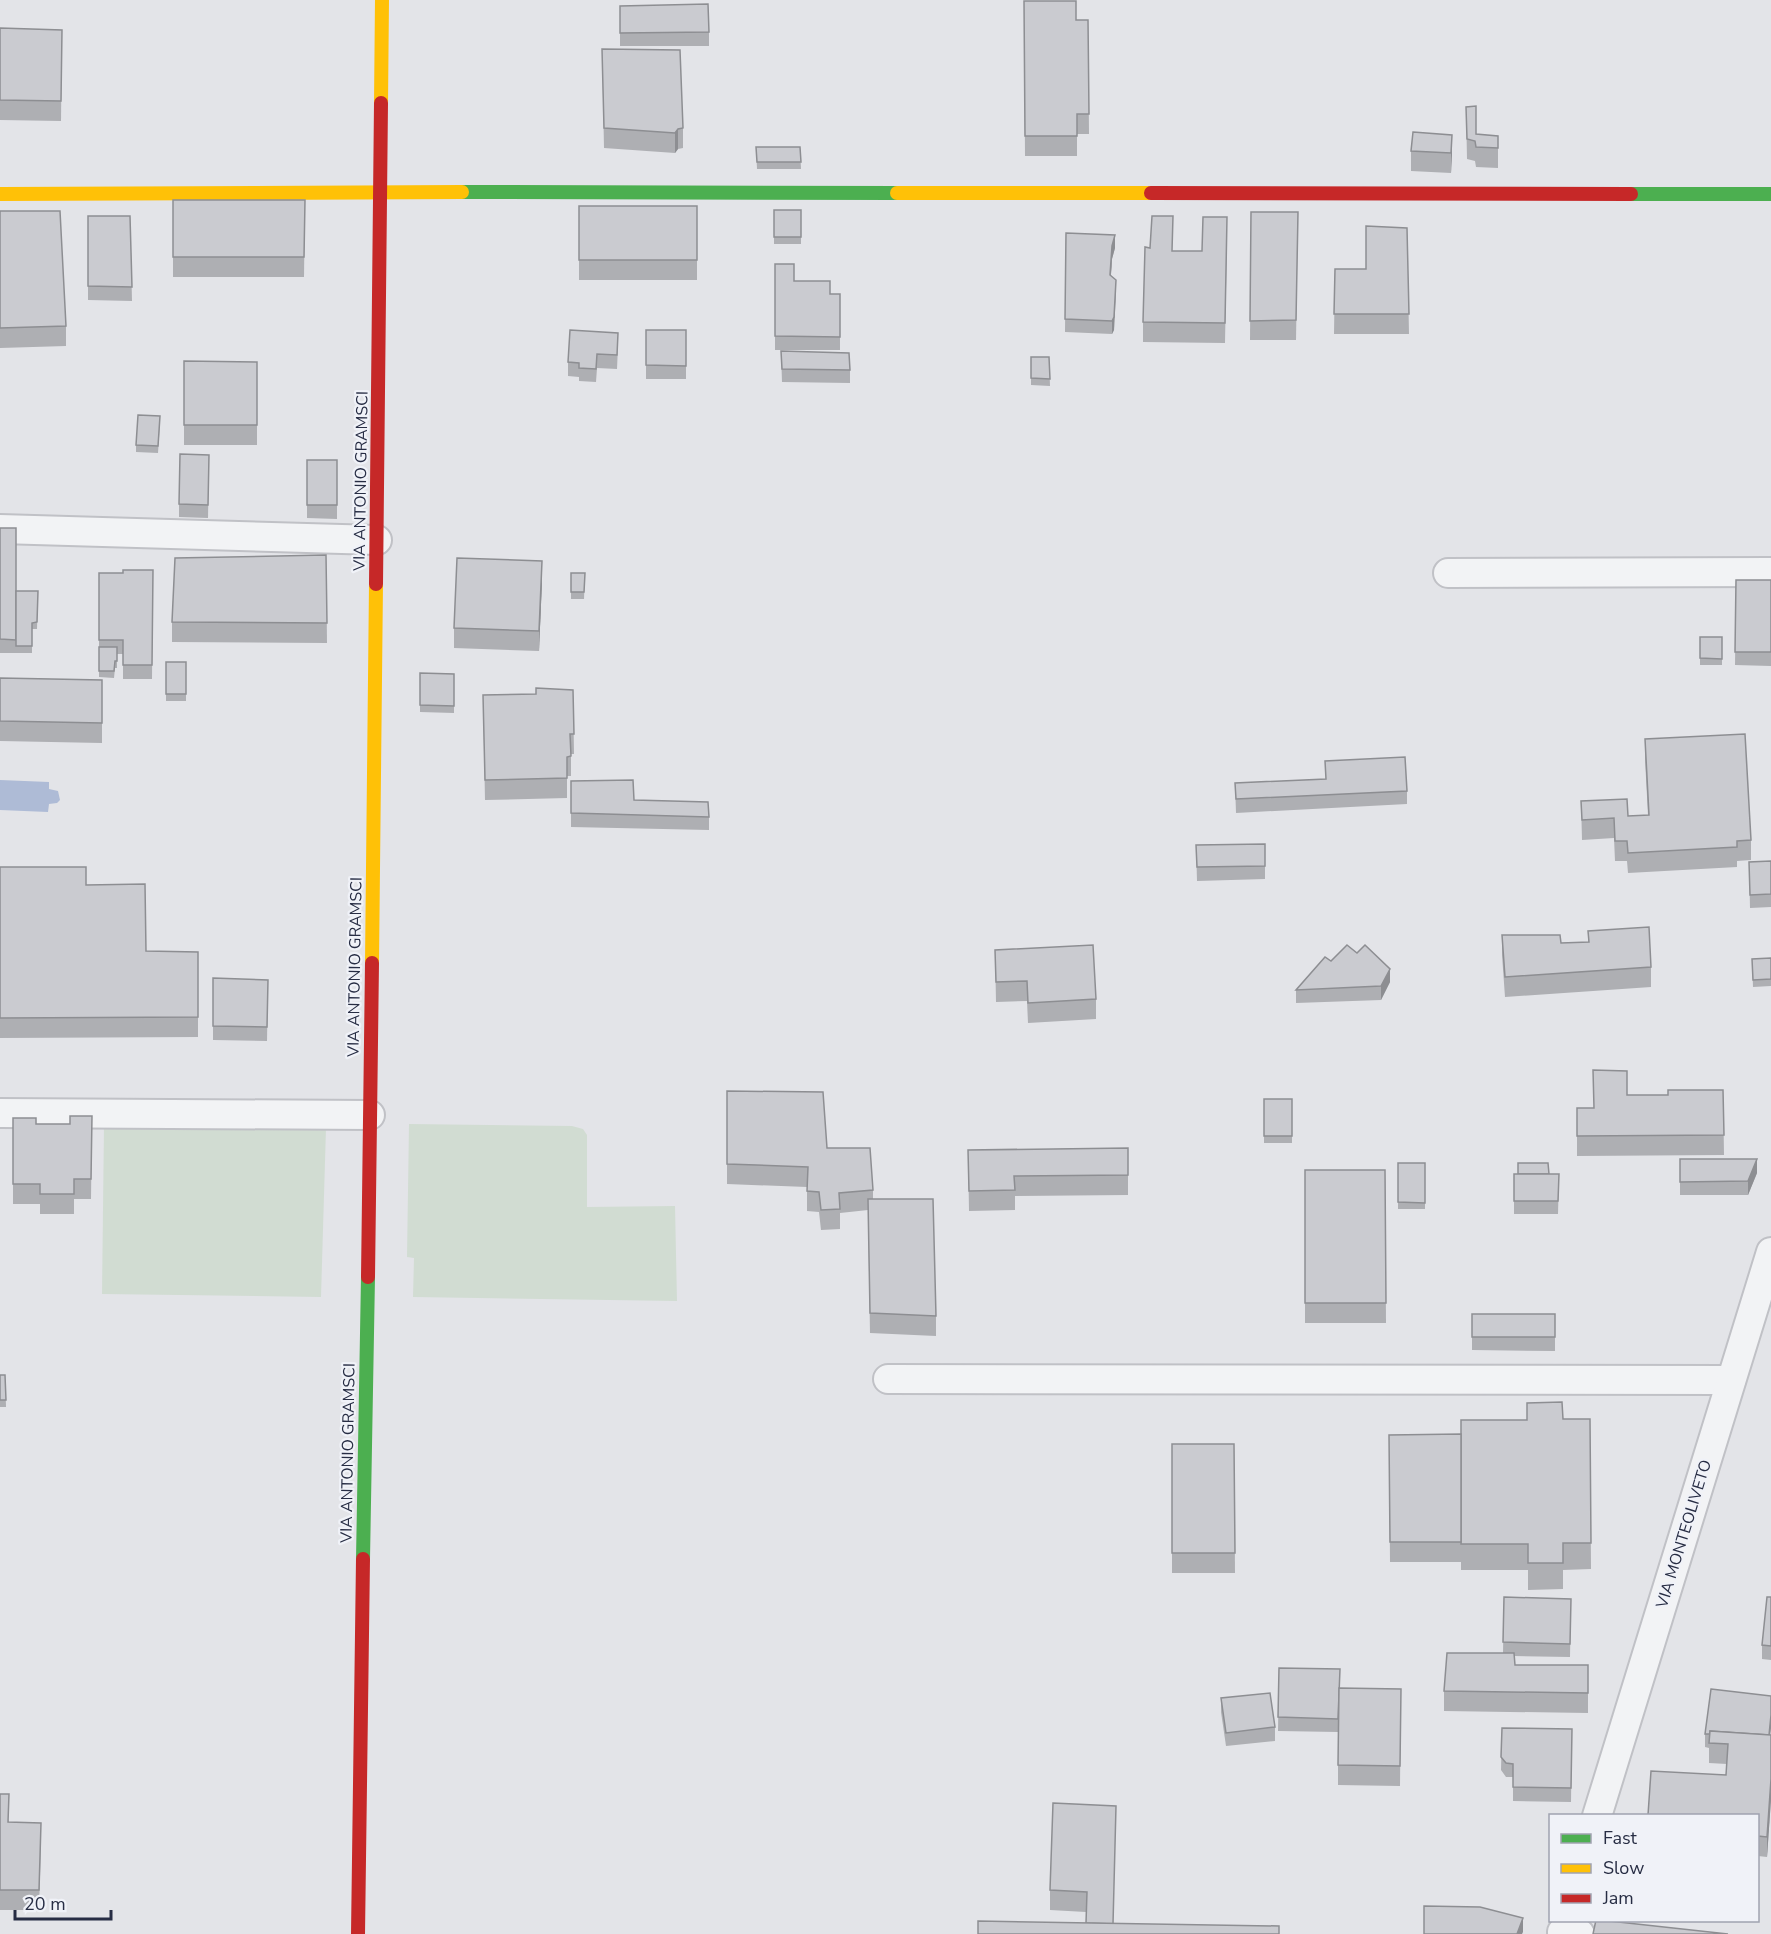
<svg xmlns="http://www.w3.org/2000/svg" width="1771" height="1934" font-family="'Nunito Sans',sans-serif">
<rect width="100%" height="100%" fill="#e3e4e8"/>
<g fill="#d1dcd2">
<polygon points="409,1124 572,1126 583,1129 587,1135 587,1207 675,1206 677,1301 413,1297 414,1258 407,1257"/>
<polygon points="104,1125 326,1128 321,1297 102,1294"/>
</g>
<polygon fill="#aebbd6" points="0,780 49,782 49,789 58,791 60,800 57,803 49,804 48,812 0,810"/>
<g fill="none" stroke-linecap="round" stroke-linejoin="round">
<defs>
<g id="street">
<polyline points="0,529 377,540"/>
<polyline points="1448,573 1771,572"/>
<polyline points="0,1113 370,1115"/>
<polyline points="888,1379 1731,1380"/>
<polyline points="1597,1816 1771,1252"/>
<polyline points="1562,1932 1580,1934"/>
</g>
</defs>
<use href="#street" stroke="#c0c1c6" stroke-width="32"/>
<use href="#street" stroke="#f2f3f5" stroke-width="28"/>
<g stroke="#4caf50" stroke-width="14">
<polyline points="462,192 897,193"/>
<polyline points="1631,194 1771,194"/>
<polyline points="363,1559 368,1277"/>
</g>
<g stroke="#ffc107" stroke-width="14">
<polyline points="381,103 382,0"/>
<polyline points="897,193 1151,193"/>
<polyline points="0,194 462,192"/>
<polyline points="372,963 376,584"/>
</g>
<g stroke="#c62828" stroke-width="14">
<polyline points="1151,193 1631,194"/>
<polyline points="376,584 381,103"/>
<polyline points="368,1277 372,963"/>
<polyline points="358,1934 363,1559"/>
</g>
</g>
<g fill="#aeafb3">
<polygon points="1024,1 1076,20 1088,20 1089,134 1077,134 1077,156 1025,156"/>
<polygon points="620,6 709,32 709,46 620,46"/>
<polygon points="0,28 62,30 61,121 0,120"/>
<polygon points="602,49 683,128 683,148 678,149 675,153 604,148"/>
<polygon points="1466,107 1476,134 1498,136 1498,168 1476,167 1475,161 1467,159"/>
<polygon points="1452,135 1451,173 1411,171 1411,151"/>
<polygon points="756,147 800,147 801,169 757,169"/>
<polygon points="173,200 305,200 304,277 173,277"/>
<rect x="579" y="206" width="118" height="74"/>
<rect x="774" y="210" width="27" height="34"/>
<polygon points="0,211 66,326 66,346 0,348"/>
<polygon points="1251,212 1298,212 1296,340 1250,340"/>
<polygon points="88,216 130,216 132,301 88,300"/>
<polygon points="1407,228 1409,334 1334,334 1335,269 1366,269"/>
<polygon points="1066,233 1115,248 1112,259 1111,275 1116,294 1114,330 1112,334 1065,332"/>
<polygon points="1227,237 1225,343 1143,342 1143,322 1150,248 1172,251 1202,251"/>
<polygon points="775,264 794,281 830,294 840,294 840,350 775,350"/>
<rect x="646" y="330" width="40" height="49"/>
<polygon points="618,346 617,369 597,368 596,382 579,381 579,377 568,376 568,362"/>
<polygon points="781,351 850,370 850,383 782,382"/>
<polygon points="1031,357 1049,357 1050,386 1031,385"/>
<polygon points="184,361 257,362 257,445 184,445"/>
<polygon points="160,423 158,453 136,452 136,445"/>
<polygon points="209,455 208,518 179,517 179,504"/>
<polygon points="307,460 337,460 337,519 307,518"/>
<polygon points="0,528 16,591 38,591 37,629 32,629 32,653 0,653"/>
<polygon points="326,555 327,643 172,642 172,622"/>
<polygon points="153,570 152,679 123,679 123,654 117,654 117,668 115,668 114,678 99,677 99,573 123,573"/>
<polygon points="571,573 585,573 584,599 571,599"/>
<polygon points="1736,580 1771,580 1771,666 1735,665"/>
<polygon points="542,581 539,651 454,648 454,628"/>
<rect x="1700" y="637" width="22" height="28"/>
<rect x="166" y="662" width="20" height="39"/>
<polygon points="420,673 454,674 454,713 420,712"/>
<polygon points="0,678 102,680 102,743 0,741"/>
<polygon points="573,690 574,754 571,754 571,776 567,776 567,798 485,800 483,695 536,694"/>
<polygon points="1645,739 1751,840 1751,860 1737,861 1737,867 1628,873 1627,861 1615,861 1614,838 1582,840 1581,801 1628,816 1648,815 1645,759"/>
<polygon points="1325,761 1407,791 1407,804 1236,813 1235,783 1326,779"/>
<polygon points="571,781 634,800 709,817 709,830 571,827"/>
<polygon points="1196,845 1265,866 1265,879 1197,881"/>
<polygon points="1771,861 1771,907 1750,908 1749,862"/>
<polygon points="0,867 86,885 146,951 198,952 198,1037 0,1038"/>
<polygon points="1588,931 1651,967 1651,987 1505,997 1502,955 1502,935 1561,943 1588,942"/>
<polygon points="995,950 1096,999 1096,1019 1028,1023 1027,1001 996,1002"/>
<polygon points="1771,958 1771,986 1753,987 1752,959"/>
<polygon points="1331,961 1390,982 1381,1000 1296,1003 1296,990"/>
<polygon points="213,978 268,980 267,1041 213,1040"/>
<polygon points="1723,1090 1724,1155 1577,1156 1577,1108 1594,1108 1627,1095 1668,1095"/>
<polygon points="727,1091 827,1148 873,1190 873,1199 936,1316 936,1336 870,1333 868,1210 840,1213 840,1229 821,1230 819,1212 807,1211 807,1187 727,1184"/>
<rect x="1264" y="1099" width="28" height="44"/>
<polygon points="92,1116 91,1199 74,1199 74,1214 40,1214 40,1204 13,1204 13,1118 36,1124 70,1124"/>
<polygon points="1128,1148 1128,1195 1015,1196 1015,1210 969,1211 968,1150"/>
<polygon points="1680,1159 1757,1173 1748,1195 1680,1195"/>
<rect x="1398" y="1163" width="27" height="46"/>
<polygon points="1305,1170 1385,1170 1386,1323 1305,1323"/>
<polygon points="1514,1174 1559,1174 1558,1214 1514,1214"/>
<polygon points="1472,1314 1555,1314 1555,1351 1472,1350"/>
<polygon points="0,1375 5,1375 6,1407 0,1407"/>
<polygon points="1563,1419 1590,1419 1591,1569 1563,1570 1563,1589 1528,1590 1528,1570 1461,1570 1461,1562 1390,1562 1389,1435 1461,1434"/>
<polygon points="1172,1444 1234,1444 1235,1573 1172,1573"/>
<polygon points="1504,1597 1571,1599 1570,1657 1514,1656 1515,1665 1588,1665 1588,1713 1444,1711 1444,1691 1503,1653"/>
<polygon points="1771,1597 1771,1660 1762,1659 1762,1645"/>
<polygon points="1279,1668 1340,1688 1401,1689 1400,1786 1338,1785 1338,1732 1278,1731"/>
<polygon points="1771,1696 1770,1735 1771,1735 1771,1799 1767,1857 1758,1856 1758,1815 1726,1775 1727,1764 1709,1763 1709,1748 1705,1747 1705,1734"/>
<polygon points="1221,1698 1275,1727 1275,1741 1226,1746 1221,1712"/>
<polygon points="1502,1728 1572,1729 1571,1802 1513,1801 1513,1777 1506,1777 1501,1770"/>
<polygon points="0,1794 9,1822 41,1843 39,1910 0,1910"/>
<polygon points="1116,1806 1086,1923 1086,1912 1050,1910 1050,1890"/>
</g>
<g fill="#8d8e92">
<polygon points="678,129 678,149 675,153 675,133"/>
<polygon points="1452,135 1452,155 1451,173 1451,153"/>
<polygon points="1115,235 1115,248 1112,259 1110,288 1112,246"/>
<polygon points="1116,280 1114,330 1112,334 1112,321"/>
<polygon points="542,561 542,581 539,651 539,631"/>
<polygon points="1390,969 1390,982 1381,1000 1381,986"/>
<polygon points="1757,1159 1757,1173 1748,1195 1748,1181"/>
<polygon points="1771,1715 1771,1728 1768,1755 1768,1741"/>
<polygon points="1771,1779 1771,1799 1767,1857 1767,1837"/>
<polygon points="1523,1918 1523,1932 1522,1934 1517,1934"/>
</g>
<g fill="#cacbd0" stroke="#8d8e92" stroke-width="1.5">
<polygon points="1024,1 1076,1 1076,20 1088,20 1089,114 1077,114 1077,136 1025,136"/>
<polygon points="708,4 709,32 620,33 620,6"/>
<polygon points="0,28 62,30 61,101 0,100"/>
<polygon points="602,49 680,50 683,128 678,129 675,133 604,128"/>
<polygon points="1476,106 1476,134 1498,136 1498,148 1476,147 1475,141 1467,139 1466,107"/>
<polygon points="1413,132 1452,135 1451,153 1411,151"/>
<polygon points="756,147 800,147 801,162 757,162"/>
<polygon points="173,200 305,200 304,257 173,257"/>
<rect x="579" y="206" width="118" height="54"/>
<rect x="774" y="210" width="27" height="27"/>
<polygon points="0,211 60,211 66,326 0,328"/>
<polygon points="1251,212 1298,212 1296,320 1250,321"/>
<polygon points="88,216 130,216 132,287 88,286"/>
<polygon points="1152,216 1173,216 1172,251 1202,251 1203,217 1227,217 1225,323 1143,322 1145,247 1150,248"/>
<polygon points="1366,226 1407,228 1409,314 1334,314 1335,269 1366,269"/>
<polygon points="1066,233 1115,235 1112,246 1110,275 1116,280 1114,317 1112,321 1065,319"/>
<polygon points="775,264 794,264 794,281 830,281 830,294 840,294 840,337 775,336"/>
<polygon points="570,330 618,333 617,355 597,354 596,369 579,368 579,363 568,362"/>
<polygon points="646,330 686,330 686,366 646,365"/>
<polygon points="781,351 849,353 850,370 782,369"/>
<polygon points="1031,357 1049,357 1050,379 1031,378"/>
<polygon points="184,361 257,362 257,425 184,425"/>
<polygon points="138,415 160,416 158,446 136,445"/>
<polygon points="180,454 209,455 208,505 179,504"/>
<rect x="307" y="460" width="30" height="45"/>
<polygon points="0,528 16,528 16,640 0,639"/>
<polygon points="326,555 327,623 172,622 175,558"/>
<polygon points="457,558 542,561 539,631 454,628"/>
<polygon points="123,570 153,570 152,665 123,665 123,640 99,640 99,573 123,573"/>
<polygon points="571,573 585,573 584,592 571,592"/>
<polygon points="1736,580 1771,580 1771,652 1735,652"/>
<polygon points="16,591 38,591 37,622 32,623 32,646 16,646"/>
<polygon points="1700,637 1722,637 1722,659 1700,658"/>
<polygon points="99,647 117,647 117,661 115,661 114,671 99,671"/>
<rect x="166" y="662" width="20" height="32"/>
<polygon points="420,673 454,674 454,706 420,705"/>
<polygon points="0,678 102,680 102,723 0,721"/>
<polygon points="536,688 573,690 574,734 570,734 571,756 567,757 567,778 485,780 483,695 536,694"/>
<polygon points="1745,734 1751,840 1737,841 1737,847 1628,853 1627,841 1615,841 1614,818 1582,820 1581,801 1627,799 1628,816 1649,815 1645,739"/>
<polygon points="1405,757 1407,791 1236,799 1235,783 1326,779 1325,761"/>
<polygon points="633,780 634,800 708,802 709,817 571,813 571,781"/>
<polygon points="1265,844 1265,866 1197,867 1196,845"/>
<polygon points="1771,861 1771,894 1750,895 1749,862"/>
<polygon points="0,867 86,867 86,885 145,884 146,951 198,952 198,1017 0,1018"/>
<polygon points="1649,927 1651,967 1505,977 1502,935 1560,935 1561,943 1589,942 1588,931"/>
<polygon points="1093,945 1096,999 1028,1003 1027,981 996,982 995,950"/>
<polygon points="1347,945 1357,953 1365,945 1390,969 1381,986 1296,990 1325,957 1331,961"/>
<polygon points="1771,958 1771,979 1753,980 1752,959"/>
<polygon points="213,978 268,980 267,1027 213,1026"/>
<polygon points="1593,1070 1627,1071 1627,1095 1668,1095 1668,1090 1723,1090 1724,1135 1577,1136 1577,1108 1594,1108"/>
<polygon points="727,1091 823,1092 827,1148 870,1148 873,1190 839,1193 840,1209 821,1210 819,1192 807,1191 808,1167 727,1164"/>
<rect x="1264" y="1099" width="28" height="37"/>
<polygon points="70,1116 92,1116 91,1179 74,1179 74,1194 40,1194 40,1184 13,1184 13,1118 36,1118 36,1124 70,1124"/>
<polygon points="1128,1148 1128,1175 1014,1176 1015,1190 969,1191 968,1150"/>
<polygon points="1680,1159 1757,1159 1748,1181 1680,1182"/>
<polygon points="1398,1163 1425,1163 1425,1203 1398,1202"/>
<polygon points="1518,1163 1548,1163 1549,1174 1518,1174"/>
<polygon points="1305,1170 1385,1170 1386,1303 1305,1303"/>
<polygon points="1514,1174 1559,1174 1558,1201 1514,1201"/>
<polygon points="868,1199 933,1199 936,1316 870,1313"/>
<rect x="1472" y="1314" width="83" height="23"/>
<polygon points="0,1375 5,1375 6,1400 0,1400"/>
<polygon points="1562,1402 1563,1419 1590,1419 1591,1543 1563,1543 1563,1563 1528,1563 1528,1544 1461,1544 1461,1420 1527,1420 1527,1403"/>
<polygon points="1461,1434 1461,1542 1390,1542 1389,1435"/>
<polygon points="1172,1444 1234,1444 1235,1553 1172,1553"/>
<polygon points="1504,1597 1571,1599 1570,1644 1503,1642"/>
<polygon points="1767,1597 1771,1597 1771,1646 1762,1645"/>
<polygon points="1447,1653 1514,1653 1515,1665 1588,1665 1588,1693 1444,1691"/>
<polygon points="1279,1668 1340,1669 1338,1719 1278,1717"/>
<polygon points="1339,1688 1401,1689 1400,1766 1338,1765"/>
<polygon points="1711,1689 1771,1696 1771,1715 1769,1735 1710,1731 1710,1734 1705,1734"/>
<polygon points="1270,1693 1275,1727 1226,1733 1221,1698"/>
<polygon points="1502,1728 1572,1729 1571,1788 1513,1787 1513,1764 1506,1763 1501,1757"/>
<polygon points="1710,1731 1771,1735 1771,1779 1767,1837 1758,1836 1758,1815 1648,1815 1651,1771 1726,1775 1728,1744 1709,1743"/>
<polygon points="0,1794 9,1794 8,1822 41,1823 39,1890 0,1890"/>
<polygon points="1053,1803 1116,1806 1113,1924 1086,1923 1087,1892 1050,1890"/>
<polygon points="1424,1906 1480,1907 1523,1918 1517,1934 1424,1934"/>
<polygon points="1596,1920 1600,1920 1728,1934 1593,1934"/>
<polygon points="978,1921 1279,1926 1279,1934 978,1934"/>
</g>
<g text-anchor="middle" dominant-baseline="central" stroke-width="4.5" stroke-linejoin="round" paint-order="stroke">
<g font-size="16" fill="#272d44" stroke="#f0f2f8">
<text transform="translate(361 481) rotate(-89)">VIA ANTONIO GRAMSCI</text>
<text transform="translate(355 967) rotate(-89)">VIA ANTONIO GRAMSCI</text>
<text transform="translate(348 1453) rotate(-89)">VIA ANTONIO GRAMSCI</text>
<text transform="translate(1684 1534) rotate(-73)">VIA MONTEOLIVETO</text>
</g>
</g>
<rect x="1549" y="1814" width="210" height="108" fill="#f0f2f8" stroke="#a0a3b0" stroke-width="1.5"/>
<rect x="1561" y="1834" width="30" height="9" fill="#4caf50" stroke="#a0a3b0" stroke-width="1.5"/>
<text x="1603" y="1844" font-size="18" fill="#272d44">Fast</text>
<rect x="1561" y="1864" width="30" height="9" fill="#ffc107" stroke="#a0a3b0" stroke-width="1.5"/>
<text x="1603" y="1874" font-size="18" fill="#272d44">Slow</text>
<rect x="1561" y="1894" width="30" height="9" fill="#c62828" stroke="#a0a3b0" stroke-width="1.5"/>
<text x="1603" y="1904" font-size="18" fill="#272d44">Jam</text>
<path d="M15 1910v9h96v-9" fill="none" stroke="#272d44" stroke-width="3"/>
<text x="24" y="1910" font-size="18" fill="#272d44" stroke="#f0f2f8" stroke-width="4.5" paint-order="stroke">20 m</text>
</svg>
